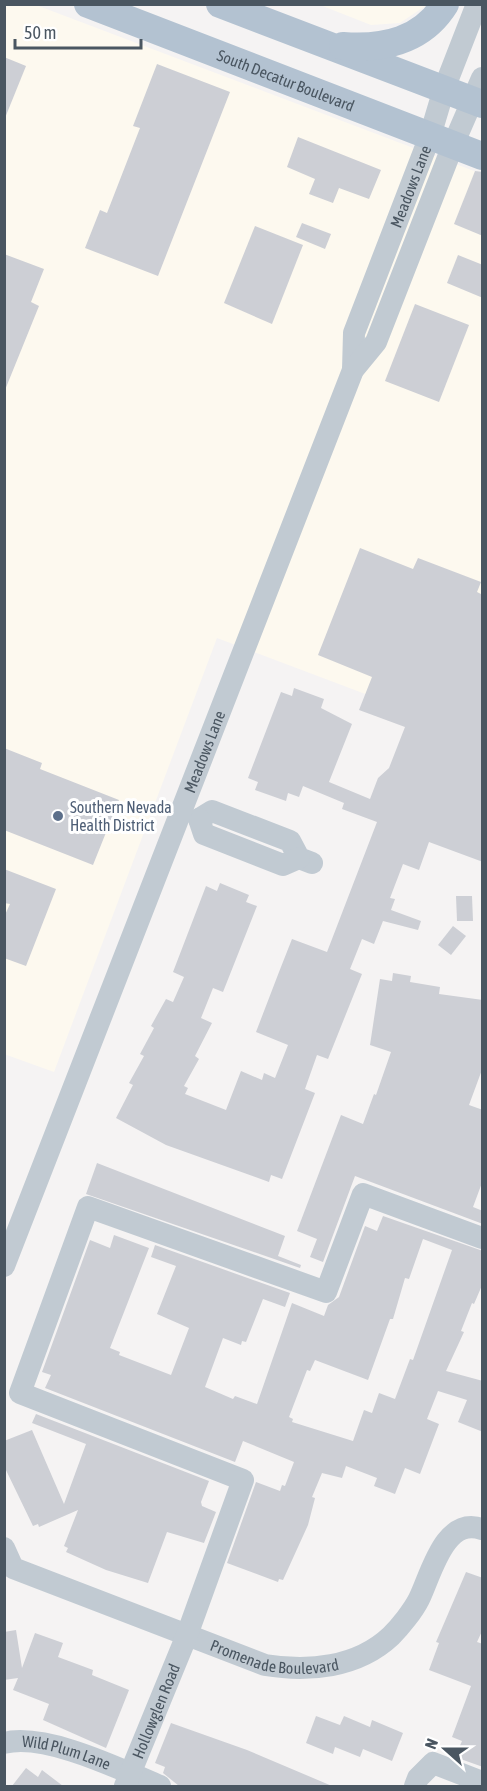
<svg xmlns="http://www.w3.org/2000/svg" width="487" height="1791" font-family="'Asap Condensed',sans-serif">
<rect width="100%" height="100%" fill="#f5f3f3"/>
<g fill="#fdf9ef">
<polygon points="4,5 36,5 482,174 482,738 217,638 54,1072 4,1054"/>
<polygon points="320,5 427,5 400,23 371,25"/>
</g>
<g fill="#cdcfd5" fill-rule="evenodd">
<polygon points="4,57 26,66 5,118 4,117"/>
<polygon points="157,64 230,92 158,276 85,248 100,210 107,213 140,128 133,126"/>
<polygon points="298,137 381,170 369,199 339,188 333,203 309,194 315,179 287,167"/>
<polygon points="475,171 483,172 483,236 454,224"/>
<polygon points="302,223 331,234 325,249 296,237"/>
<polygon points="255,226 303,245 272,324 224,303"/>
<polygon points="4,254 44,269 31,302 39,306 5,390"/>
<polygon points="458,255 483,265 483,298 447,283"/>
<polygon points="415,304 469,325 439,402 385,381"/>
<polygon points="360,548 413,569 418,558 481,582 477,592 483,595 483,862 429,842 419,870 403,864 390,898 395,899 391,910 421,921 418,930 383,921 374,944 362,939 350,969 362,974 328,1059 317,1055 305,1089 315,1093 282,1179 271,1175 269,1182 166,1145 116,1118 133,1085 129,1083 144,1056 140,1054 154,1028 151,1026 166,999 173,1002 184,977 173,972 206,886 217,891 220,883 249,895 246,902 257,906 223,992 213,988 201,1018 212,1023 195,1056 199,1059 184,1086 188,1088 185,1094 226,1110 241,1071 262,1080 264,1073 275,1078 288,1045 256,1032 279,972 292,939 327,952 377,822 342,809 344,803 303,786 299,797 288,793 286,801 255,790 258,782 248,778 281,692 292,696 294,688 324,699 321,708 352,724 329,782 370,799 378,778 389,768 405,727 359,710 372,677 318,655"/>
<polygon points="4,748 42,763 40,769 119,800 93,865 4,830"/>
<polygon points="4,869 56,889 26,966 4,958 4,917 10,904 4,903"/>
<polygon points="456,896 472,896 473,921 457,921"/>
<polygon points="453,926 466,936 451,955 438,945"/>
<polygon points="393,973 411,976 410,982 440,987 439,994 483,1000 483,1067 469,1105 483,1110 483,1180 473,1207 483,1211 483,1224 355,1176 323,1262 310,1257 317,1239 297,1231 341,1115 363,1124 374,1094 376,1095 391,1052 370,1045 380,979 392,981"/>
<polygon points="97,1163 285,1236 278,1256 301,1265 300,1268 86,1194"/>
<path d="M 383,1216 L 483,1251 L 483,1283 L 474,1304 L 472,1303 L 461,1331 L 464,1332 L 446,1371 L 483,1381 L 483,1432 L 458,1422 L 467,1400 L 438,1391 L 427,1419 L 439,1424 L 420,1474 L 405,1468 L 395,1494 L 374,1486 L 377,1478 L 346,1466 L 342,1478 L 322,1473 L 312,1497 L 315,1498 L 308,1525 L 283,1580 L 279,1579 L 278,1582 L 227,1563 L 256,1482 L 280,1491 L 282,1485 L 285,1486 L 294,1462 L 243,1441 L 235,1462 L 45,1388 L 51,1375 L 42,1372 L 90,1240 L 110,1248 L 114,1235 L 149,1248 L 110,1348 L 120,1352 L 119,1355 L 171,1375 L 189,1328 L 157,1314 L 176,1266 L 151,1257 L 155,1245 L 290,1293 L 285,1307 L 263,1299 L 246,1342 L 242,1341 L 241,1345 L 223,1338 L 205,1387 L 233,1399 L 235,1396 L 257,1404 L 292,1303 L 324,1316 L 328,1305 L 339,1297 L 365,1226 L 377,1231 ZM 423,1239 L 452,1250 L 413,1360 L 410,1359 L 395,1399 L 379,1393 L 372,1413 L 364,1410 L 353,1441 L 292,1422 L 293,1419 L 289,1417 L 307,1370 L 310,1371 L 315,1360 L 368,1380 L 390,1319 L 393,1319 L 405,1278 L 409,1279 Z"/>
<polygon points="36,1414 209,1481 201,1502 202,1506 216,1512 204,1543 167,1532 148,1583 106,1570 66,1552 68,1548 64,1546 78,1510 39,1527 38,1524 33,1526 4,1466 4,1441 32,1430 64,1504 86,1444 32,1423"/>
<polygon points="466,1572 483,1578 483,1629 477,1642 483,1644 483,1767 455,1757 462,1741 452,1737 471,1686 429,1670 439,1643 436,1642"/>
<polygon points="16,1630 22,1668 35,1633 63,1643 58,1657 93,1670 92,1675 129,1690 106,1748 43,1720 49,1704 13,1690 18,1678 4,1680 4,1632"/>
<polygon points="316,1716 340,1725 344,1716 370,1727 372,1720 403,1733 392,1761 363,1749 360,1757 335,1747 333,1754 306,1743"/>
<polygon points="171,1723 247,1750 332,1786 179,1786 163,1773 165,1767 155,1763"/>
<polygon points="26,1768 38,1777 42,1770 63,1786 12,1786"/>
</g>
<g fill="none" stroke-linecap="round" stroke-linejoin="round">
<g stroke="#c1cad2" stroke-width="22">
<path id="s1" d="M 353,370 L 354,333 L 430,136 L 444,89 L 477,4"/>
<polyline points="199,819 212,811 290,841 299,858 312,863"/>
<polyline points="199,819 204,834 283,865 299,858"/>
<path id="s2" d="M 4,1266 L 353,370 L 376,342 L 453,145 L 482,78"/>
<path id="s3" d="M 4,1548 L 13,1568 L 265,1665 C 308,1672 357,1668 391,1636 C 400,1627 413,1611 419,1599 C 431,1575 444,1516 482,1529"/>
<path id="s4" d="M 4,1743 C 45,1732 122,1770 160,1786"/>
<path id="s5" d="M 125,1786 L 187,1635 L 243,1480 L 20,1393 L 88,1207 L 326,1292 L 363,1194 L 482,1238"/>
<polyline points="415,1786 418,1778 433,1763 482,1782"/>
</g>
<g stroke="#b3c2d1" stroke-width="28">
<path id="s6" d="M 88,4 L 482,156"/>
<polyline points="220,4 482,104"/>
<path d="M 343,46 C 384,49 422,41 445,4"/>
</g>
</g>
<circle fill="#5c6f8a" stroke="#fff" stroke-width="2" cx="58" cy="816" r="6"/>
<g text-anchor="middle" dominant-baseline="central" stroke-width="6" stroke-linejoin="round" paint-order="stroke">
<g font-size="16" fill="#4a5661" stroke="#fff">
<text stroke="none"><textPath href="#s6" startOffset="212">South Decatur Boulevard</textPath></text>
<text stroke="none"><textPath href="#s1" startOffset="194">Meadows Lane</textPath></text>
<text stroke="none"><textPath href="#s2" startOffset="552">Meadows Lane</textPath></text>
<text stroke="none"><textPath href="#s3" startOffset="300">Promenade Boulevard</textPath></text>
<text stroke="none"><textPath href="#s5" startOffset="81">Hollowglen Road</textPath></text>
<text stroke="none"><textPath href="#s4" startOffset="64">Wild Plum Lane</textPath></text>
</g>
<g font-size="16" fill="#4e5e75" stroke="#fff" text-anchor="start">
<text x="70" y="807">Southern Nevada<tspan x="70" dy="18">Health District</tspan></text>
</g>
</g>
<rect width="487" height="1791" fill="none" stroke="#4a5661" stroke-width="12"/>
<g transform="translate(445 1749) rotate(291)" stroke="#ffffff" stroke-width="4.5" paint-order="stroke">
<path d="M0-4.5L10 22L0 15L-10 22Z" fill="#4a5661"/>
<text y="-9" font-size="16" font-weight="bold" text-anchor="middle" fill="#4a5661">N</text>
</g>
<path d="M15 39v9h126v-9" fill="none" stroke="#4a5661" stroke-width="3"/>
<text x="24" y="39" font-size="18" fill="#4a5661" stroke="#ffffff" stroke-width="4.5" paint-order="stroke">50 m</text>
</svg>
